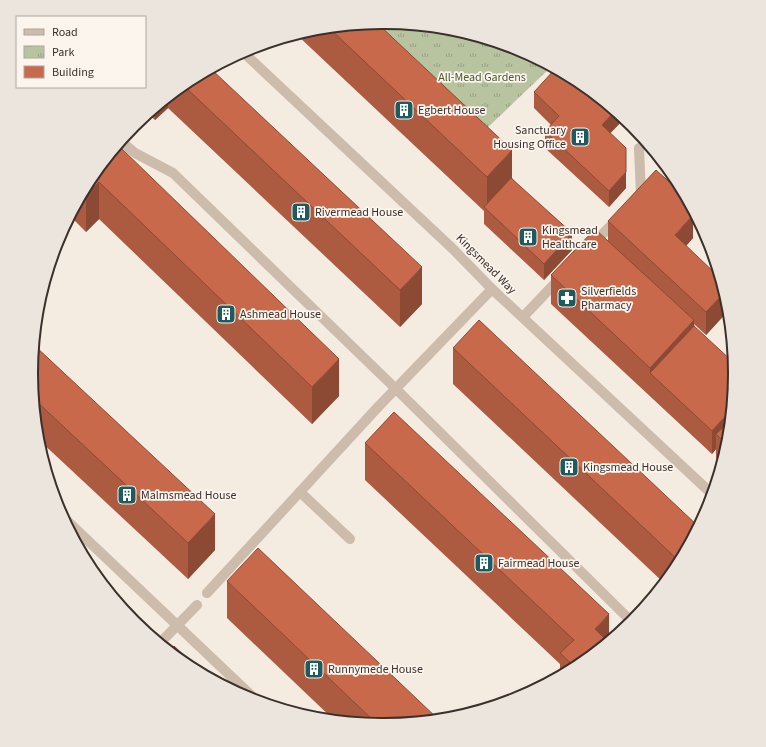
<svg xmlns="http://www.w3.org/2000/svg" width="766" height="747" font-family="'Source Sans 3',sans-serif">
<defs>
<pattern id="park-tufts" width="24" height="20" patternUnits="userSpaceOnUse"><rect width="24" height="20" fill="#b8c4a0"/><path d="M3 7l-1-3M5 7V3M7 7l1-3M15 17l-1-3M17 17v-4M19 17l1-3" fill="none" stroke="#97a083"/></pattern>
</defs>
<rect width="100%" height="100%" fill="#f4ebe1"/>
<polygon fill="url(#park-tufts)" points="383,22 452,29 518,49 551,67 484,131 372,23"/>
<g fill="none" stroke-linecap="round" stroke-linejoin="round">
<g stroke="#cdbbac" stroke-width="10">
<polyline points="121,141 135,153 173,173 395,388 632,622"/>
<polyline points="637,197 641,194 639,148"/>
<polyline points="593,244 618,218"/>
<polyline points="523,317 560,278"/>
<polyline points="378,407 492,289"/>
<polyline points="300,492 350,539"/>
<polyline points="62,516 256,700"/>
<polyline points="160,643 197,605"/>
</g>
<polyline stroke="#cdbbac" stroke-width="10" points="207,593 378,407"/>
<polyline stroke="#cdbbac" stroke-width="10" points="243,52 453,249 492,289 712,494"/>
</g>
<g fill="#ac5a40">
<polygon points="377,23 512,178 572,250 544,280 484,224 484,211 296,34 315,29"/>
<polygon points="188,81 422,304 400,327 168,108 155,120 148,114"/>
<polygon points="534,92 624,119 610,133 626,188 609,207 545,148 545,131 551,125 534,108"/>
<polygon points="109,156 339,396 312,424 99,219 86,232 70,216 91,178"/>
<polygon points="608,221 693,238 686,246 728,305 728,311 706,335 694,324 728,442 721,463 716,458 716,449 712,454 551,304 551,275 608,241"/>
<polygon points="453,348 698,526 675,569 664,583 453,384"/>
<polygon points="32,373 215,550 188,579 38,439"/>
<polygon points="365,443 609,641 578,666 560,675 560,664 365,480"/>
<polygon points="227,581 383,725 334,720 227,618"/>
</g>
<g fill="#8c4a34">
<polygon points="168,98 168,108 155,120 155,108"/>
<polygon points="615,111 624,119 602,142 602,125"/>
<polygon points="512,150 512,186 487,209 487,177"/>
<polygon points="626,172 626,188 609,207 609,191"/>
<polygon points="99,182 99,219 86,232 86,195"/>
<polygon points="693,215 693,238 675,258 675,235"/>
<polygon points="572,233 572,250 544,280 544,264"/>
<polygon points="422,267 422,304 400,327 400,290"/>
<polygon points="724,293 728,305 728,311 706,335 706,312"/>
<polygon points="694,320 694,349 650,373 650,368"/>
<polygon points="339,359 339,396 312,424 312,387"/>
<polygon points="731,410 728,436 716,434 716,449 712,454 712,431"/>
<polygon points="215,514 215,550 188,579 188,543"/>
<polygon points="122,601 122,607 120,604"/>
<polygon points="609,614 609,641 595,652 595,629"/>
</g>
<g fill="#c8694b" stroke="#8c4a34">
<polygon points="377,23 512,150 487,177 328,27"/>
<polygon points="211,69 422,267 400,290 183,85 188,81"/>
<polygon points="555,69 578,81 615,111 602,125 626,148 626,172 609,191 545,131 559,116 534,92"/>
<polygon points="121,148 339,359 312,387 99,182 86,195 83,192 91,178 109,156 111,159"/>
<polygon points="656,170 685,196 689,204 693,215 675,235 719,277 724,293 706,312 608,221"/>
<polygon points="511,178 572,233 544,264 484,207"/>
<polygon points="595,229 694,320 650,368 551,275"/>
<polygon points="479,320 698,526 679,561 453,348"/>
<polygon points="694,326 733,362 734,374 731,410 712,431 650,373"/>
<polygon points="34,345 215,514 188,543 34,399 32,373"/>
<polygon points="394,412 609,614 595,629 608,642 578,666 575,667 560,653 574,640 365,443"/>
<polygon points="730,421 728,442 727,445 716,434"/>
<polygon points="258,548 439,720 383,725 377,724 227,581"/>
<polygon points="100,580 122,601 120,604"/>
<polygon points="174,646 204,674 188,666 170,651"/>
</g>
<defs>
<symbol id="building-square" viewBox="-11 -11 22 22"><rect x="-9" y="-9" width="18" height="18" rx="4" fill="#1f5a5e" stroke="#fbf5ee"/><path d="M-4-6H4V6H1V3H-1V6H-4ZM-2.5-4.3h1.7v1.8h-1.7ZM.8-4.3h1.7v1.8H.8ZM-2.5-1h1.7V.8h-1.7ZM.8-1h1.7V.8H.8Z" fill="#fff"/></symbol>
<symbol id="pharmacy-square" viewBox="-11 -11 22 22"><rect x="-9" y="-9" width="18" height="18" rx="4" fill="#1f5a5e" stroke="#fbf5ee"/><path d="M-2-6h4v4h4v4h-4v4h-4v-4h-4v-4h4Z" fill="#fff"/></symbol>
</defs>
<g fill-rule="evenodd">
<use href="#building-square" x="393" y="99" width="22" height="22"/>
<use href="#building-square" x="569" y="126" width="22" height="22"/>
<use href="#building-square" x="290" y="201" width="22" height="22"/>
<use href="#building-square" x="517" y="226" width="22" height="22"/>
<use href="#pharmacy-square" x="556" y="287" width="22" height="22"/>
<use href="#building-square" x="215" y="303" width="22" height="22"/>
<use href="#building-square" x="558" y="456" width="22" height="22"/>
<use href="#building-square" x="116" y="484" width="22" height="22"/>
<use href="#building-square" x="473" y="552" width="22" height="22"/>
<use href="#building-square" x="303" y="658" width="22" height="22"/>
</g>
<g text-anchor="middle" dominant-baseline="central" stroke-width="3.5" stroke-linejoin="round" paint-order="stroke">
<g font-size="12" fill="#4a5a2e" stroke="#fbf5ee">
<text x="482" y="77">All-Mead Gardens</text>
</g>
<g font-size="12" fill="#3b302b" stroke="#fbf5ee" text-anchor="start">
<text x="418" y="110">Egbert House</text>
<text x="566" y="130" text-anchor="end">Sanctuary<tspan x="566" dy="14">Housing Office</tspan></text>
<text x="315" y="212">Rivermead House</text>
<text x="542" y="230">Kingsmead<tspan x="542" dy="14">Healthcare</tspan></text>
<text x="581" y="291">Silverfields<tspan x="581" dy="14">Pharmacy</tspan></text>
<text x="240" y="314">Ashmead House</text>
<text x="583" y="467">Kingsmead House</text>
<text x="141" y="495">Malmsmead House</text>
<text x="498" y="563">Fairmead House</text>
<text x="328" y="669">Runnymede House</text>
</g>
<g font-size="12" fill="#3b302b" stroke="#fbf5ee">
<text transform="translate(486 264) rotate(45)">Kingsmead Way</text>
</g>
</g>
<path d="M0 0H766V747H0ZM382 29H384A344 344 0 0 1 728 373V374A344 344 0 0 1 384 718H382A344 344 0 0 1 38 374V373A344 344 0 0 1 382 29Z" fill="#ece5de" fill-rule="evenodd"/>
<path fill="none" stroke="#3b302b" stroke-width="2" d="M382 29H384A344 344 0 0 1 728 373V374A344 344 0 0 1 384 718H382A344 344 0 0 1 38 374V373A344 344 0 0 1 382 29Z"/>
<rect x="16" y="16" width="130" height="72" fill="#fbf5ee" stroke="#aea6a0"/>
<rect x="24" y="29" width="20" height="6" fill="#cdbbac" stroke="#aea6a0"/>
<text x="52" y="36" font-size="12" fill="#3b302b">Road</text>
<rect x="24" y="46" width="20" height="12" fill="url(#park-tufts)" stroke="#aea6a0"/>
<text x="52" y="56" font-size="12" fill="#3b302b">Park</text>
<rect x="24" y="66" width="20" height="12" fill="#c8694b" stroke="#aea6a0"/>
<text x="52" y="76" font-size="12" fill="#3b302b">Building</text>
</svg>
